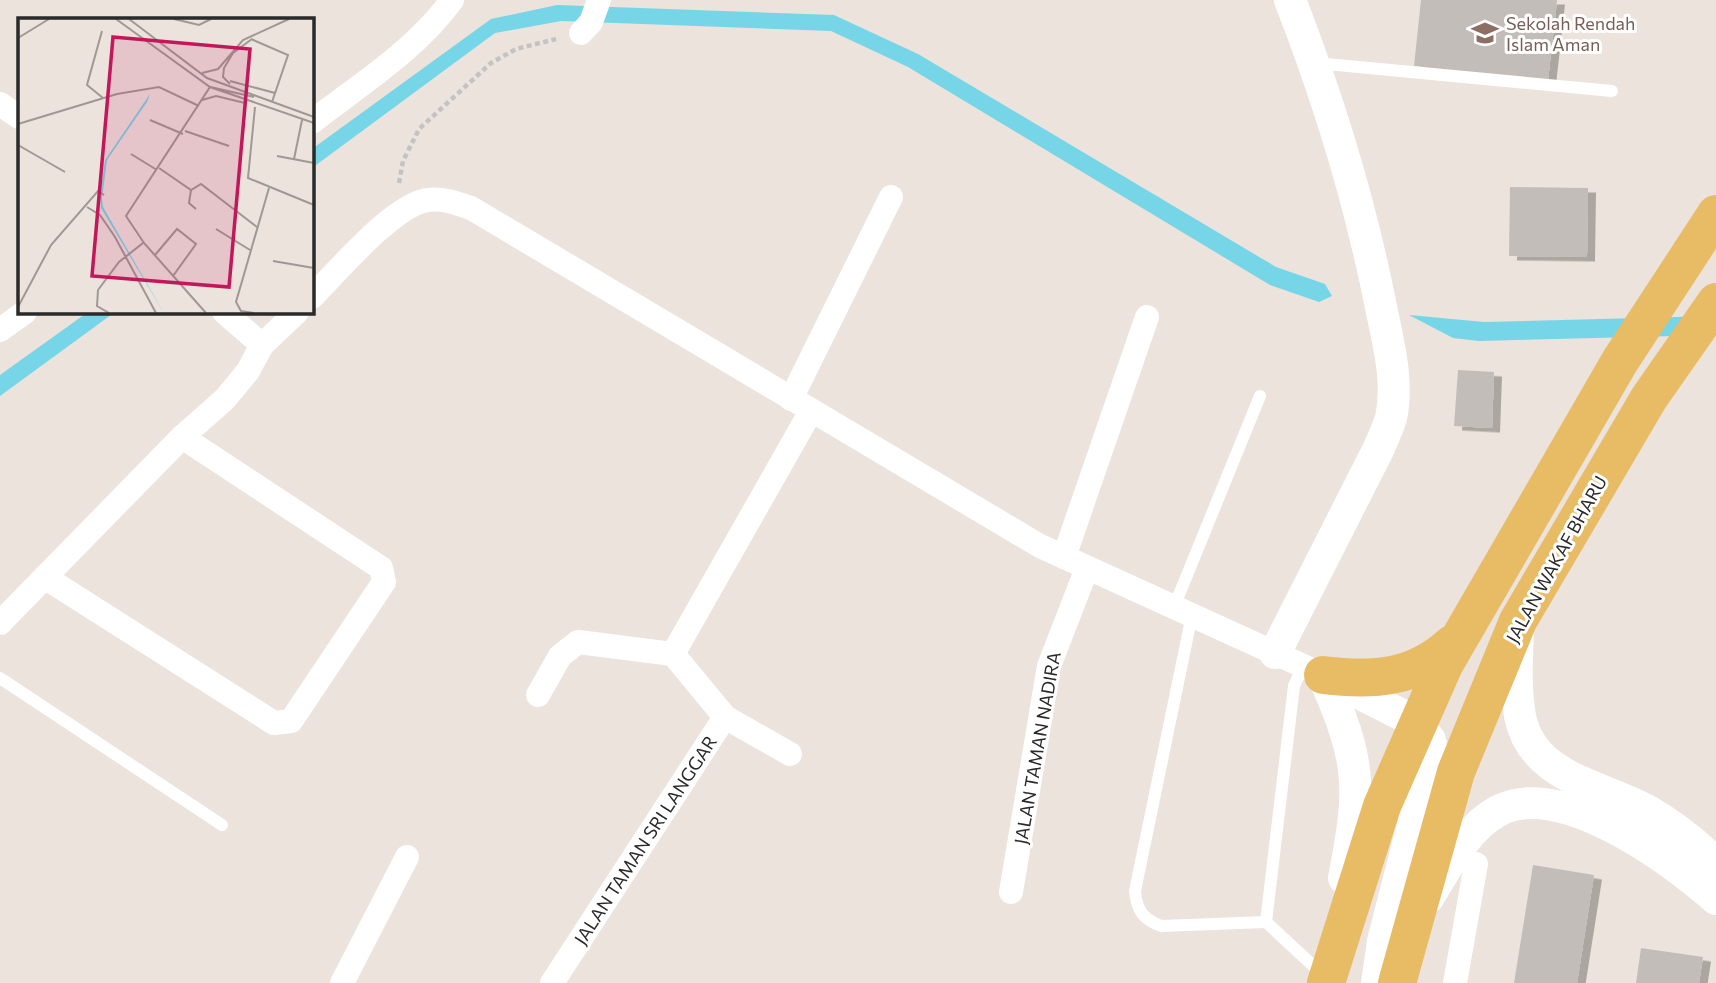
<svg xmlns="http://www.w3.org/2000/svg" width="1716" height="983" font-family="Commissioner,sans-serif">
<defs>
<filter id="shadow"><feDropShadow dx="8" dy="4.5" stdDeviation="0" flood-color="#0004"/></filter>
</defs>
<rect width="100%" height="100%" fill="#ebe3dc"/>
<g fill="#76d5e7">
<polygon points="557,5 834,15 918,54 1276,267 1325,284 1332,296 1319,302 1270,285 908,67 831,31 561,21 495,33 312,168 312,149 491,19"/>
<polygon points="88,312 115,312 0,396 0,375"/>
<polygon points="1409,315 1484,322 1716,316 1716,335 1479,341 1453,338"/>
</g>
<g fill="#c3bdb9" filter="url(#shadow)">
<polygon points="1421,0 1557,0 1548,80 1414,66"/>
<polygon points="1510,187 1588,188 1587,257 1509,256"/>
<polygon points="1458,370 1494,372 1492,428 1454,426"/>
<polygon points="1533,865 1594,875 1577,983 1514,983"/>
<polygon points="1641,948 1703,957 1699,983 1636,983"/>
</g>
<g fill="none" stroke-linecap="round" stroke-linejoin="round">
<polyline stroke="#c3c3c3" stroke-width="4.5" stroke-dasharray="5 3.5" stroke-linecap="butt" points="399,183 403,161 419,129 491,63 516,49 556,39"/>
<g stroke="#fff" stroke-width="12">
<polyline points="1316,63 1612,91"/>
<polyline points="1174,607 1260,396"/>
<path d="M 1192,615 L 1135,891 C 1137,911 1143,919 1161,926 L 1266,922"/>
<polyline points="1303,666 1294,686 1266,922 1322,974"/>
<polyline points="0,678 222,825"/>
</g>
<g stroke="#fff" stroke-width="24">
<polyline points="581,33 591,22 599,0"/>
<polyline points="0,104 19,117"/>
<path d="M 312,122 C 359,85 416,50 452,0"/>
<path d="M 312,297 C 337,272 394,204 428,200 C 443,198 456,203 471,208 L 1040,546 L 1323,675"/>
<polyline points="224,312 262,345"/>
<polyline points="0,330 25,312"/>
<polyline points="791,399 891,197"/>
<polyline points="1064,557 1147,317"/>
<polyline points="46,578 274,723 291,721 384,582 381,568 182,437"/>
<polyline points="0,623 182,437 225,399 248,371 262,345 297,312"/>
<polyline points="538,695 560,656 578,642 673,654"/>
<polyline points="725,717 790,754"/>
<polyline points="1011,892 1049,666 1087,568"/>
<polyline points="342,983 407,857"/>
<polyline points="552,983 725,717 673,654 811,411"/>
<polyline points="1455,983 1476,864"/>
</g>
<g stroke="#fff" stroke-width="32">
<path d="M 1518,630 C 1517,658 1515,688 1520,716 C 1532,779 1602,785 1648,811 C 1674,826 1695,843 1716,863"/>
<path d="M 1275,653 L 1379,448 C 1383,438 1388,428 1391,418 C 1399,382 1388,342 1381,307 C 1360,201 1329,100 1290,0"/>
<path d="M 1323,675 C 1361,761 1362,786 1344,878"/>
<polyline points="1327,677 1416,722 1430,740 1432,751 1383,941 1377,983"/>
<path d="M 1428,898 C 1447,868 1465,829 1498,811 C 1561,778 1670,859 1716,899"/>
</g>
<g stroke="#e8bb65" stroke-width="38">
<path d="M 1323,675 C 1373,681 1414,679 1452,644"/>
<polyline points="1326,983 1382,806 1444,665 1620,361 1716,214"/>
<polyline points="1397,983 1456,772 1518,621 1649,398 1716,302"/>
</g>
</g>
<defs>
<symbol id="school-bare" viewBox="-9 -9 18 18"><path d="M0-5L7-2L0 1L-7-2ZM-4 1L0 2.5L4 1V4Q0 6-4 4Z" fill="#8d6e63" stroke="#fff" stroke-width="2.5" paint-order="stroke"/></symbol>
</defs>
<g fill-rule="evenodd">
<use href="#school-bare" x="1466" y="14" width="38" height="38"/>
</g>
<g text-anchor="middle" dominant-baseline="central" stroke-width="6" stroke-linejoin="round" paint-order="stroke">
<g font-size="18" fill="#785e54" stroke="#fff" text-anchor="start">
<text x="1506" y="23">Sekolah Rendah<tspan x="1506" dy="21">Islam Aman</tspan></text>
</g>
<g font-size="18" fill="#2a2a2a" stroke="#fff">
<text transform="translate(1556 559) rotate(-61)">JALAN WAKAF BHARU</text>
<text transform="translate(1037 748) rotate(-80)">JALAN TAMAN NADIRA</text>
<text transform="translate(645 840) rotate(-57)">JALAN TAMAN SRI LANGGAR</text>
</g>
</g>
<g transform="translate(18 18)">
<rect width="296" height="296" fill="#ebe3dc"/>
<path d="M 132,76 L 129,84 L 89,142 L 84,180 L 85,189 L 146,295 L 83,190 L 82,180 L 87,142 Z" fill="#76d5e7"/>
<path fill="none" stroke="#9e9995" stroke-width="2" d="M 98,1 L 192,69 L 296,105M 111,1 L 189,60 L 296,99M 156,1 L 181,7 L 193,1M 84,13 L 69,67 L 85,80M 0,20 L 31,1M 233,21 L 270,37 L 254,84M 184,55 L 200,51 L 225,22 L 271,1M 212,63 L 257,75M 212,66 L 205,59 L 206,50 L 215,35 L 234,21M 184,82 L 198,78 L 227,85M 237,89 L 230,160 L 296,187M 132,102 L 165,116M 0,106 L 99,76 L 141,69 L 181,88M 167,113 L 211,128M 0,127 L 47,154M 113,136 L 139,152M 259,138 L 296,145M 276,141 L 284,102M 141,150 L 173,172 L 183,166 L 239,209M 173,172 L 171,185 L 178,191M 69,189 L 82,197 L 97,219 L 138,295M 198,211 L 232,232M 137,237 L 159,211 L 178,226 L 155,258M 255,243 L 296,250M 0,289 L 33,227 L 80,173 L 86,177M 91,295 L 79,288 L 80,272 L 101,244 L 125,225M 188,295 L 126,225 L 108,198 L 192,69 L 236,79M 236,295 L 223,293 L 218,284 L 251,170"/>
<path fill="#c2185b" fill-opacity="0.15" stroke="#c2185b" stroke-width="3.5" d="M 95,19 L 232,31 L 211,269 L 74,258 Z"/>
<rect width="296" height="296" fill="none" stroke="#2a2a2a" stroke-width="3.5"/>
</g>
</svg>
